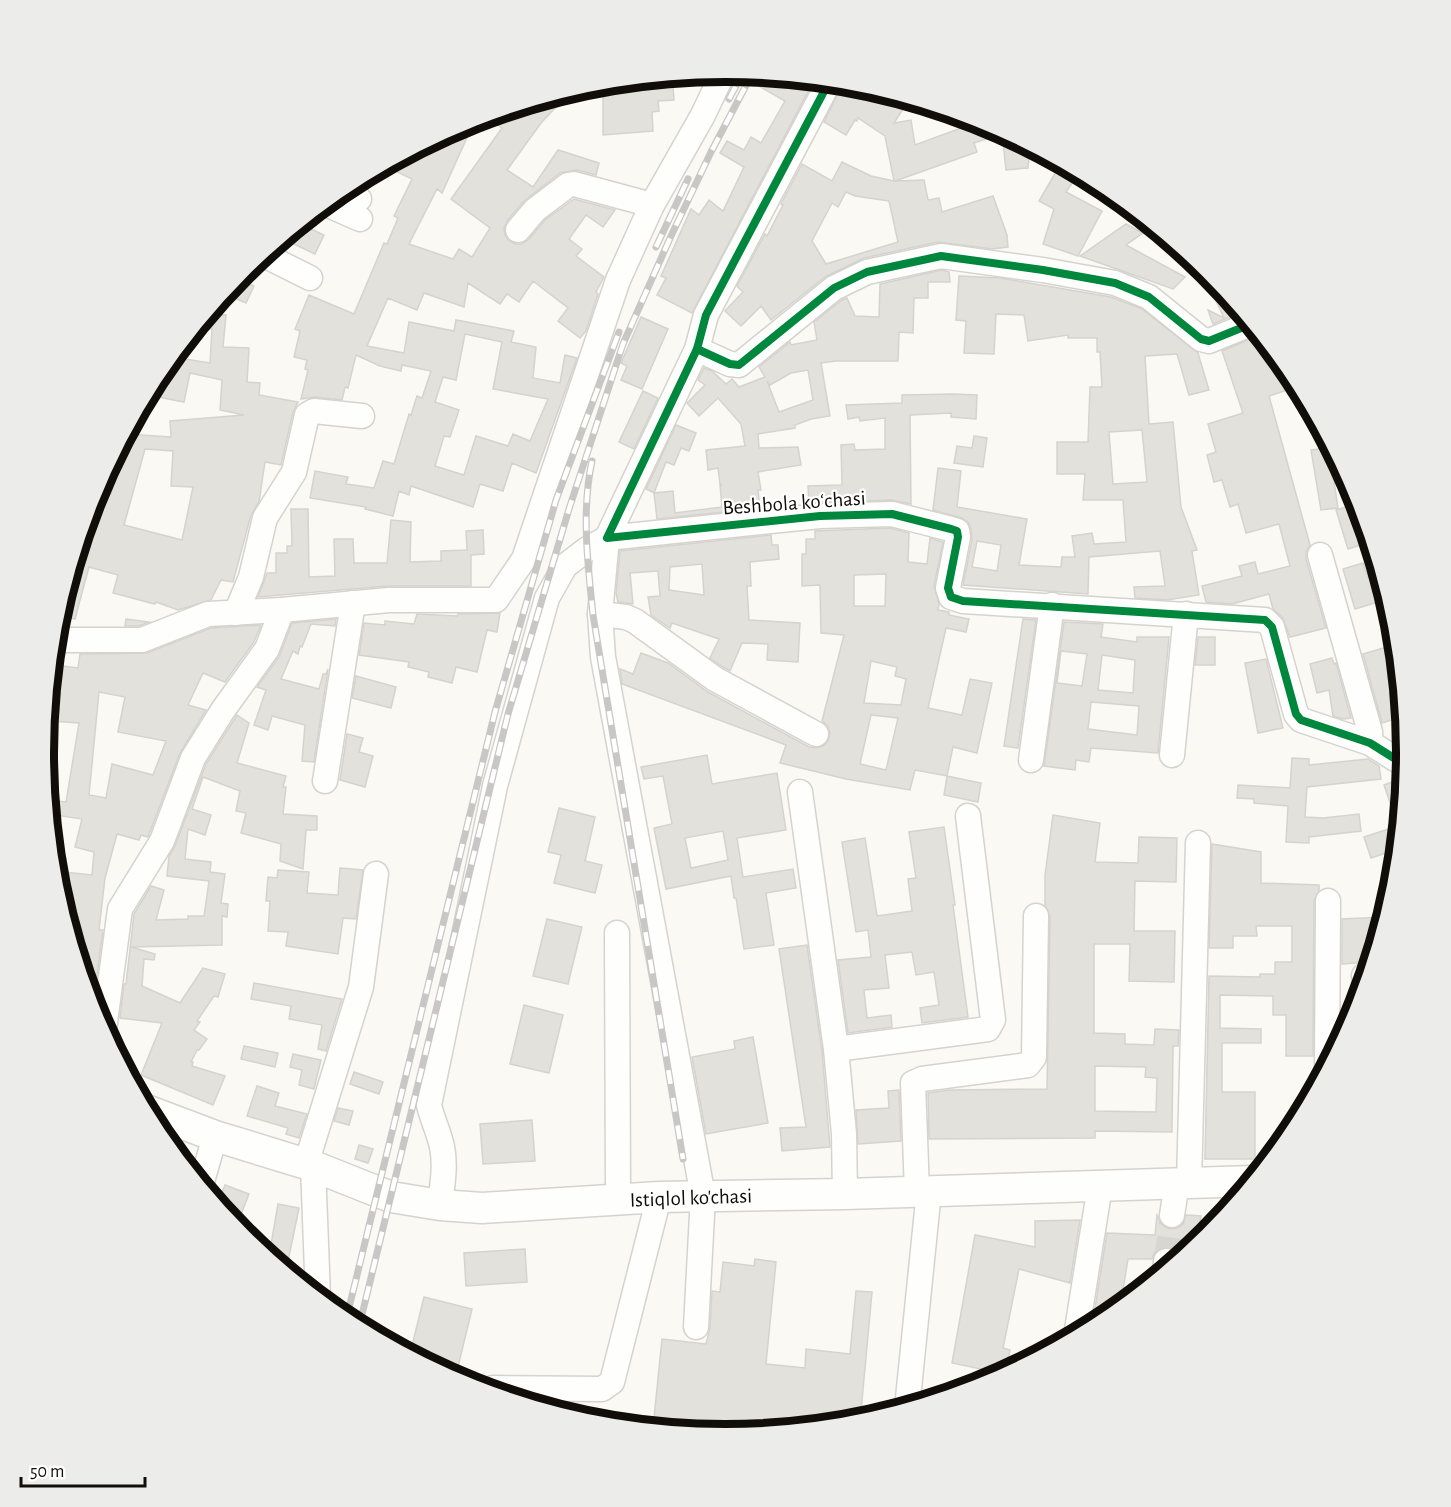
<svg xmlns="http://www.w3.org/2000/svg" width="1451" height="1507" font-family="'Alegreya Sans',sans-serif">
<rect width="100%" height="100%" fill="#faf9f4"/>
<g fill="#e2e1db" stroke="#d5d3ce" stroke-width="1.5" fill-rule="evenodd">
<polygon points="736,73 814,80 692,313 657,295 666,278 661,276 691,209 699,215 709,200 723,211 744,167 720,153 727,141 744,150 751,137 761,143 785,101"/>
<polygon points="668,77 670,87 673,87 674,100 658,101 659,111 652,112 653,131 603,135 603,91 642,88 640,80"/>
<path d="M 843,83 L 859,85 L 909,100 L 894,123 L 911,120 L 915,145 L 980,121 L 983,122 L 989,138 L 974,143 L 977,152 L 895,181 L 924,180 L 928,200 L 939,198 L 942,212 L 993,196 L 1007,235 L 1008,247 L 992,249 L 938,242 L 864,258 L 825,277 L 771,320 L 761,306 L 741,326 L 725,311 L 743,292 L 737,286 L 765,234 L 767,236 L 783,205 L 781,204 L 802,164 L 832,181 L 842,162 L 871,176 L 894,181 L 885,136 L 858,118 L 857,121 L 855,120 L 846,135 L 824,122 ZM 846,192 L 855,196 L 889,201 L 898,242 L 826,264 L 812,241 L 832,203 L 838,207 Z"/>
<path d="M 571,91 L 541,123 L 507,170 L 533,187 L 558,150 L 599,163 L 596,175 L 577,170 L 560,173 L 524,201 L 507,221 L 504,228 L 505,235 L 508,240 L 515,244 L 522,244 L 529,239 L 545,220 L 574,199 L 615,210 L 603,227 L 586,215 L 569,239 L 582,249 L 576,256 L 604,277 L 596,292 L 598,294 L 586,331 L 580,338 L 558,321 L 568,308 L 533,281 L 519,302 L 507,294 L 500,304 L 468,283 L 464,307 L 424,293 L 417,310 L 388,298 L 367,346 L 404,353 L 409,322 L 454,331 L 456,320 L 514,331 L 511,342 L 536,347 L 533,378 L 560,383 L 565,355 L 577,358 L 536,473 L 512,463 L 503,491 L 480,484 L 473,507 L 411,486 L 409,495 L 399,491 L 393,516 L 365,509 L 366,507 L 310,498 L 315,471 L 348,477 L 346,484 L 374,488 L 383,461 L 394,464 L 409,414 L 411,415 L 417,396 L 422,398 L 431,371 L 402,365 L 401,371 L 380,366 L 356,355 L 348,388 L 345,387 L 342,400 L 315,397 L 301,399 L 308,370 L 305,369 L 307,360 L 294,357 L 300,331 L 295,329 L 309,295 L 354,314 L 384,243 L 387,244 L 398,218 L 394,216 L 412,179 L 385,166 L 465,123 L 475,120 L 442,193 L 437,189 L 409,244 L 453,259 L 459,249 L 472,257 L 490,228 L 451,199 L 502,128 L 486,117 L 503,112 L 510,117 L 519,107 L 529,114 L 543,100 ZM 465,334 L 502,342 L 493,389 L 548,399 L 530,441 L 513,434 L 508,446 L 476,436 L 464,475 L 435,466 L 444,436 L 450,437 L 459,410 L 435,402 L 443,377 L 456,380 Z"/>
<polygon points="1020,141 1030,147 1028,168 1006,170 1003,142"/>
<polygon points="1061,163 1079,173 1066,192 1102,211 1078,256 1043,244 1054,209 1039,201"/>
<polygon points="300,224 324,235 315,254 283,239"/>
<polygon points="1126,224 1143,233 1126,245 1185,277 1173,289 1080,256"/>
<path d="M 942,270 L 949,272 L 950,282 L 928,282 L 928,298 L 914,298 L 913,333 L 899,332 L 898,361 L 836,361 L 821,363 L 830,416 L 811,419 L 795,425 L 795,428 L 758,434 L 759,448 L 798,447 L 801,465 L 758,472 L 761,490 L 758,490 L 760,508 L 657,519 L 654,493 L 673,491 L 675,513 L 722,507 L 720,485 L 722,485 L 720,484 L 718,468 L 708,470 L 706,450 L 745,446 L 741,424 L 718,398 L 699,416 L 687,403 L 705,385 L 698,380 L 704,368 L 712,371 L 726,384 L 732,379 L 739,387 L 765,377 L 759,367 L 790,342 L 791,345 L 817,340 L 814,322 L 842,300 L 847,298 L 855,316 L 879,317 L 880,284 ZM 808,370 L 813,400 L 779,412 L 767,381 L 770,385 L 791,373 Z"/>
<polygon points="1207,271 1208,272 1242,312 1213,324 1208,310 1224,318 1203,273"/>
<path d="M 959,276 L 1000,278 L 1111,297 L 1142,309 L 1198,353 L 1209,390 L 1189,395 L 1177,354 L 1145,356 L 1149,424 L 1173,422 L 1181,507 L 1197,550 L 1192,551 L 1199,595 L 1167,600 L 1135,598 L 1134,587 L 1165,586 L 1160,551 L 1089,557 L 1088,594 L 963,585 L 972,540 L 971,529 L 968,522 L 962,518 L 933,510 L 938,468 L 961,471 L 957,507 L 1027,519 L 1019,565 L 1061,567 L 1062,557 L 1075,557 L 1072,536 L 1092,533 L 1094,544 L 1126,542 L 1123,500 L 1083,500 L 1085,474 L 1057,474 L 1057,442 L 1088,442 L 1090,387 L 1102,387 L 1100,352 L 1097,352 L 1097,338 L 1068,338 L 1068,335 L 1028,341 L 1024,315 L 996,314 L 994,354 L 964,353 L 966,321 L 956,320 ZM 1142,430 L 1147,482 L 1113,484 L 1109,432 ZM 977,541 L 1001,545 L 997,571 L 972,567 Z"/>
<polygon points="241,281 254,286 246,303 234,298"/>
<path d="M 208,314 L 226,315 L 223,347 L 249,348 L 247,382 L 260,383 L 259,395 L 298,402 L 293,412 L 281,465 L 265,462 L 259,502 L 251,515 L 233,582 L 221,580 L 211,600 L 178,610 L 156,602 L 155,604 L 113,593 L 118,575 L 89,567 L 75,619 L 63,616 L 96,492 L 97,490 L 111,494 L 121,458 L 117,457 L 127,434 L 171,437 L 170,421 L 244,415 L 220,410 L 222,380 L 190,373 L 184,402 L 148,395 L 159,374 L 173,357 L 210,363 L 212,329 L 197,328 ZM 145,449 L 173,451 L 171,486 L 193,487 L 182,540 L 124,525 Z"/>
<polygon points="641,317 668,329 642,389 621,380 627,366 621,363"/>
<polygon points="1260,335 1293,375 1299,386 1269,396 1310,545 1306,552 1306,559 1326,628 1290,637 1282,617 1273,609 1269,594 1232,604 1206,602 1202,586 1242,576 1239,566 1255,562 1258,574 1290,566 1279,524 1246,533 1238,504 1230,507 1222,480 1214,482 1207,455 1216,452 1208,424 1243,413 1222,351"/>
<polygon points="643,391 658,398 634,449 619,442"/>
<polygon points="953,394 977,395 976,419 951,417 951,413 910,415 911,504 892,500 809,503 808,486 842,485 841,445 854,444 855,450 885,449 885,418 860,421 859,417 848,419 846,405 902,403 902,395"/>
<polygon points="676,425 696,433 689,451 681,448 674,465 666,462 654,493 646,489"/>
<polygon points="974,436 987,438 983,467 954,463 957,446 972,448"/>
<polygon points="1329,448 1338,508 1321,510 1311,450"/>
<polygon points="1359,503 1368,535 1362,537 1364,544 1348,549 1336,510"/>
<polygon points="291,509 308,509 309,577 335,576 334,539 353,539 354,563 387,563 391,520 411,522 410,562 441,561 441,551 467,550 466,531 483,530 484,554 471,555 471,586 388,586 258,597 267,573 276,573 276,553 287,553 287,546 292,546"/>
<path d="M 890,528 L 909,533 L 908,562 L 927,564 L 930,538 L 943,542 L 934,586 L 939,604 L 938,610 L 949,612 L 949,615 L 969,619 L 966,632 L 946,628 L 928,708 L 962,715 L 970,679 L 992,683 L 977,753 L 953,747 L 947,776 L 915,770 L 910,790 L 846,779 L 780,763 L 786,745 L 622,684 L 620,669 L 633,674 L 641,653 L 668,663 L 708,692 L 809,747 L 816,748 L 823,746 L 828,741 L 830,733 L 828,726 L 822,721 L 844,635 L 821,633 L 820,585 L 802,586 L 802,554 L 806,554 L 806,539 L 815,539 L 815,531 ZM 886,574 L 885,606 L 854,606 L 854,575 ZM 871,661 L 897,667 L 895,676 L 906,679 L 901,705 L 864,703 ZM 871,715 L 898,718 L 886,770 L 860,764 Z"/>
<path d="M 771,535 L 772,545 L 778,545 L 779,559 L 750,562 L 751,586 L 747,586 L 749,620 L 800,623 L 798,662 L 767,660 L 768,644 L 742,643 L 730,671 L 723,667 L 710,658 L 719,639 L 672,623 L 670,628 L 651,615 L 648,597 L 660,596 L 658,571 L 630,573 L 633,604 L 618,602 L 616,593 L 620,551 ZM 702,564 L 704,595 L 669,590 L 670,567 Z"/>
<polygon points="1363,563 1368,577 1380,574 1388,599 1355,609 1343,569"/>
<polygon points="500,613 497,632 487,630 477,672 456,667 452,683 428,677 429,672 408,667 409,662 359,655 364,623 385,625 385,621 414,624 417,614 457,616 458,614"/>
<polygon points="126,619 149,622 139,626 125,626"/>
<polygon points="336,619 335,626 311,624 302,647 300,646 298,654 293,651 281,679 319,689 323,674 326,674 328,669 314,762 302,761 305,725 272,716 268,730 254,725 266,690 257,687 279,657 292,623"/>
<polygon points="1023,619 1036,620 1018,748 1004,746"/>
<path d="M 1064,622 L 1103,624 L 1101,637 L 1137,642 L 1137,637 L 1169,637 L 1158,753 L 1091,748 L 1089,762 L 1076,760 L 1075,770 L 1044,766 ZM 1061,651 L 1087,654 L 1082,686 L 1057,683 ZM 1102,655 L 1135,660 L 1133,693 L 1098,690 ZM 1091,702 L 1139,706 L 1137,735 L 1088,729 Z"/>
<path d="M 261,625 L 254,642 L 225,682 L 203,673 L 188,705 L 206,710 L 180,753 L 148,837 L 141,835 L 139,840 L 117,834 L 105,878 L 99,930 L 103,930 L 93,1006 L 82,969 L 83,952 L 76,952 L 65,915 L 69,887 L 56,885 L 55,871 L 92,875 L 94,852 L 75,847 L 82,819 L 56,815 L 58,801 L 66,802 L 79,723 L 50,721 L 55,665 L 78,668 L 80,654 L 147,653 L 211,628 ZM 99,692 L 125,697 L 118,732 L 166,741 L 153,775 L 112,764 L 106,798 L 89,795 Z"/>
<polygon points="1198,637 1215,637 1215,665 1195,665"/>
<polygon points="1397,644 1404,716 1382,723 1363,654"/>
<polygon points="1332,658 1334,664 1336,663 1351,718 1343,719 1333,716 1329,690 1317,693 1310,664"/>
<polygon points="1266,659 1283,728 1258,733 1245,663"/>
<polygon points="356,676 396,687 391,708 352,698"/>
<polygon points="237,715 249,723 237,763 286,776 283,787 286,787 283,814 317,816 317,830 306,830 303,869 280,861 281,844 241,833 246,813 236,811 240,791 203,777 192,809 211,815 205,835 188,829 185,859 211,862 210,872 225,874 221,903 228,904 227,917 222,916 222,945 131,947 155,954 154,960 144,959 142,986 180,1003 203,968 225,974 218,997 214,996 197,1021 200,1022 194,1030 207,1039 199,1050 197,1050 191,1062 193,1062 192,1066 225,1076 213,1105 141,1075 162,1023 120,1018 124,984 126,984 134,914 151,886 164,890 156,920 188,919 188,916 204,916 209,881 167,876 169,856 175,846 206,764"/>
<polygon points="347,734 363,738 359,752 373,756 365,787 340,780"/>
<path d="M 707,755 L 712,784 L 777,773 L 786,830 L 737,838 L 743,877 L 793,869 L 796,888 L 766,893 L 774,945 L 744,949 L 736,898 L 734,898 L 731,876 L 666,889 L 654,828 L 672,824 L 663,776 L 644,779 L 641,767 ZM 723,831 L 728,860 L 691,868 L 685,838 Z"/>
<polygon points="1292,758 1309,759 1309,765 1368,759 1379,766 1381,779 1307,787 1305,817 1323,818 1359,814 1361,831 1309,837 1309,843 1286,842 1288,806 1254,803 1254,799 1237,798 1238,785 1290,788"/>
<polygon points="947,776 981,783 978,802 944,795"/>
<polygon points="1405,777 1398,849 1371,858 1364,837 1398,826 1384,785"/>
<polygon points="559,808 595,817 585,861 602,865 595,893 554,883 561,855 548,852"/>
<path d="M 1053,815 L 1100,823 L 1095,862 L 1138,863 L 1139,837 L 1177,838 L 1176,882 L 1135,881 L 1134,931 L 1175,931 L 1174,982 L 1129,981 L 1130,944 L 1094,944 L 1094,1033 L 1125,1034 L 1125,1044 L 1154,1045 L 1155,1029 L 1179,1030 L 1178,1046 L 1173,1046 L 1172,1132 L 1095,1131 L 1095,1138 L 929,1139 L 928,1093 L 949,1090 L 1047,1089 L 1050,916 L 1045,906 L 1045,875 ZM 1095,1066 L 1146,1067 L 1145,1077 L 1157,1078 L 1156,1112 L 1095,1111 Z"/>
<polygon points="944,827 955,905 953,905 968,1017 922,1023 920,1008 939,1005 934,972 916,975 912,952 885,955 889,988 864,990 867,1018 891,1015 892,1027 848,1033 838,960 871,957 868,930 856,932 842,842 865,838 877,916 912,911 908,879 916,878 909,832"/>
<polygon points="1212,844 1261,852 1261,883 1319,885 1319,891 1314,901 1313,1056 1286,1056 1286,1015 1273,1015 1273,996 1220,995 1220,1028 1261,1029 1261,1043 1222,1043 1222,1092 1255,1092 1255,1159 1205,1159 1209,976 1260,977 1260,974 1275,974 1275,962 1292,962 1292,926 1256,926 1257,936 1233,936 1233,948 1209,948"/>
<polygon points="340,868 363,870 356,919 343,918 338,954 286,946 288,932 268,931 270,901 266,901 268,877 277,878 278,870 309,872 307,893 338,895"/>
<polygon points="1385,917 1371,962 1342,964 1342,919"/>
<polygon points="547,919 582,927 568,984 533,976"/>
<polygon points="807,945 822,1051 830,1147 782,1151 780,1128 806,1127 779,949"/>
<polygon points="254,983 342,999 326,1051 318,1049 322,1025 289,1019 291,1006 251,999"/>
<polygon points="524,1005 563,1015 549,1073 510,1064"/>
<polygon points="753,1037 768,1123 706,1134 692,1057 735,1049 734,1041"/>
<polygon points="244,1046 278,1053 275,1067 241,1059"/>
<polygon points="293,1054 321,1060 314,1089 299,1085 302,1070 290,1067"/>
<polygon points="354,1072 383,1082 379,1094 350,1084"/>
<polygon points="257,1086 279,1093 275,1106 307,1114 299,1138 286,1134 288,1128 247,1116"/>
<polygon points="899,1090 901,1141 858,1144 856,1110 889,1108 888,1091"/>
<polygon points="338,1108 353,1111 349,1125 334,1121"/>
<polygon points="532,1120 535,1161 483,1164 480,1124"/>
<polygon points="359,1145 373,1149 368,1163 355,1159"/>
<polygon points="225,1185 249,1194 236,1227 217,1204"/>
<polygon points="278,1204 299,1208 286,1271 269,1256"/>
<polygon points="1157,1215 1163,1226 1170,1229 1177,1228 1183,1224 1186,1215 1201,1216 1197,1236 1205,1238 1180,1259 1175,1250 1167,1247 1160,1248 1154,1253 1152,1259 1128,1259 1120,1308 1104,1321 1092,1327 1107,1233 1155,1235"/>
<polygon points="1080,1220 1070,1283 1019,1269 1003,1348 1010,1350 1005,1374 952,1363 975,1235 1035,1247 1035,1221"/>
<polygon points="525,1249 527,1282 466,1286 464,1253"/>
<polygon points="755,1259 776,1262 766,1364 805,1368 806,1349 850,1354 856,1291 872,1292 860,1422 725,1436 653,1428 662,1339 706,1344 710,1328 712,1291 720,1292 723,1262 754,1266"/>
<polygon points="424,1297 472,1309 455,1379 410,1354"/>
</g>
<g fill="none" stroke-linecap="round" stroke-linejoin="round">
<polyline stroke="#d7d6d1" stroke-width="24" stroke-dasharray="24 12" stroke-linecap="butt" points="1166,1261 1172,1215"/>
<defs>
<g id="minor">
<polyline points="829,82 706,315 697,349 607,538 820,516 892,514 951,529 957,531 958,537 948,588 951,597 963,601 1265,620 1272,627 1296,714 1301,720 1370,743 1397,760 1407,762"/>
<polyline points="342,191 359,199"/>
<polyline points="326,204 360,219"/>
<polyline points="518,230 535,210 568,185 574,184 652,205"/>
<polyline points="264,255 310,278"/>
<polyline points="697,349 730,364 739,365 834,288 867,272 941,256 1043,270 1115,283 1149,297 1201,339 1209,341 1251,324"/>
<polyline points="607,538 600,614 603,657 703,1196 696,1327"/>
<polyline points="1320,555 1370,732 1370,743"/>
<polyline points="236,613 251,577 265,518 294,472 307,415 314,411 362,416"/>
<polyline points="600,614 626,617 635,621 715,679 816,734"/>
<polyline points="54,645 55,640 142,640 208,614 282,610 389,600 496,600 524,559 618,280 652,205 703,115 722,75 719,72"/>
<polyline points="1172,755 1186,614"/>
<polyline points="1031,760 1052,605"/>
<polyline points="325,781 353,603"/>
<polyline points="800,792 836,1049"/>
<polyline points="617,933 618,1200"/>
<polyline points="1364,976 1366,981"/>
<polyline points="104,1030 120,909 162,841 193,758 223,710 267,649 282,610"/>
<polyline points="1327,1067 1328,901"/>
<polyline points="306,1164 361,987 376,874"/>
<polyline points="313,1166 318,1297"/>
<polyline points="1189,1183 1198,843"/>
<polyline points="201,1185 215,1136"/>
<polyline points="917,1192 913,1083 922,1079 1028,1065 1034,1057 1036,916"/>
<polyline points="845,1194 844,1134 836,1049 988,1029 993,1020 968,816"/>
<path d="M 440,1205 C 442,1186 446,1166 442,1147 C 439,1132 432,1119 429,1105 L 495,786 L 547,598 L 565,566 L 586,550 L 607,538"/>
<polyline points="1172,1215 1177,1183"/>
<polyline points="1165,1271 1166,1261"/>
<polyline points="1076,1336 1100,1186"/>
<polyline points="486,1390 493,1388 602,1389 612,1382 659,1197"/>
<polyline points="907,1408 929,1191"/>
</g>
<polyline id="major" points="146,1110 215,1136 313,1166 391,1197 440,1205 482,1208 659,1197 845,1194 1253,1181"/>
</defs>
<use href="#minor" stroke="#d5d3ce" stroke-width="27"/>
<use href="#major" stroke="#d5d3ce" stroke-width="33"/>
<use href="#minor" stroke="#fefefd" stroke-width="24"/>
<use href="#major" stroke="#fefefd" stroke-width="30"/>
<defs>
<g id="rail">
<polyline points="729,99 743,73"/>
<polyline points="656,247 688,179"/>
<path d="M 592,461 C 581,512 588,565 593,615 L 683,1159"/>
<polyline points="346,1320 495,712 556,500 619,332"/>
<polyline points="359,1327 508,714 569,509 623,344 671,236 711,152 752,74"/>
</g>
</defs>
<use href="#rail" stroke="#c8c7c5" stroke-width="7"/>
<use href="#rail" stroke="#fff" stroke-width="4.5" stroke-dasharray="14" stroke-linecap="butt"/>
<defs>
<g id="cycleway">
<polyline points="829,82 706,315 697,349 607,538 820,516 892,514 951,529 957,531 958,537 948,588 951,597 963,601 1265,620 1272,627 1296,714 1301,720 1370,743 1397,760 1407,762"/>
<polyline points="697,349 730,364 739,365 834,288 867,272 941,256 1043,270 1115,283 1149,297 1201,339 1209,341 1251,324"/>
</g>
</defs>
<use href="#cycleway" stroke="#fff" stroke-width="11"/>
<use href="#cycleway" stroke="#00873e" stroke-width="8"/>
</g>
<g text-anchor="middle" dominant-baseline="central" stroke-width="4.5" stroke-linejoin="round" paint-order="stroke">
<g font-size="21" fill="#110e09" stroke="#fff">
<text transform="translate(794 503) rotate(-4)">Beshbola koʻchasi</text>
<text transform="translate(691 1198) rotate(-2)">Istiqlol ko'chasi</text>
</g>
</g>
<path d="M0 0H1451V1507H0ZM54 753a671 671 0 1 1 1342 0a671 671 0 1 1-1342 0Z" fill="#ececeb" fill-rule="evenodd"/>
<path fill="none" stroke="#110e09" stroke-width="8" d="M54 753a671 671 0 1 1 1342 0a671 671 0 1 1-1342 0Z"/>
<path d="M21 1477v9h124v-9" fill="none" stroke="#110e09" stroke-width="3"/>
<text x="30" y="1477" font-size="18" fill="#110e09" stroke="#ffffff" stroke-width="4.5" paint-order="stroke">50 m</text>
</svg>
